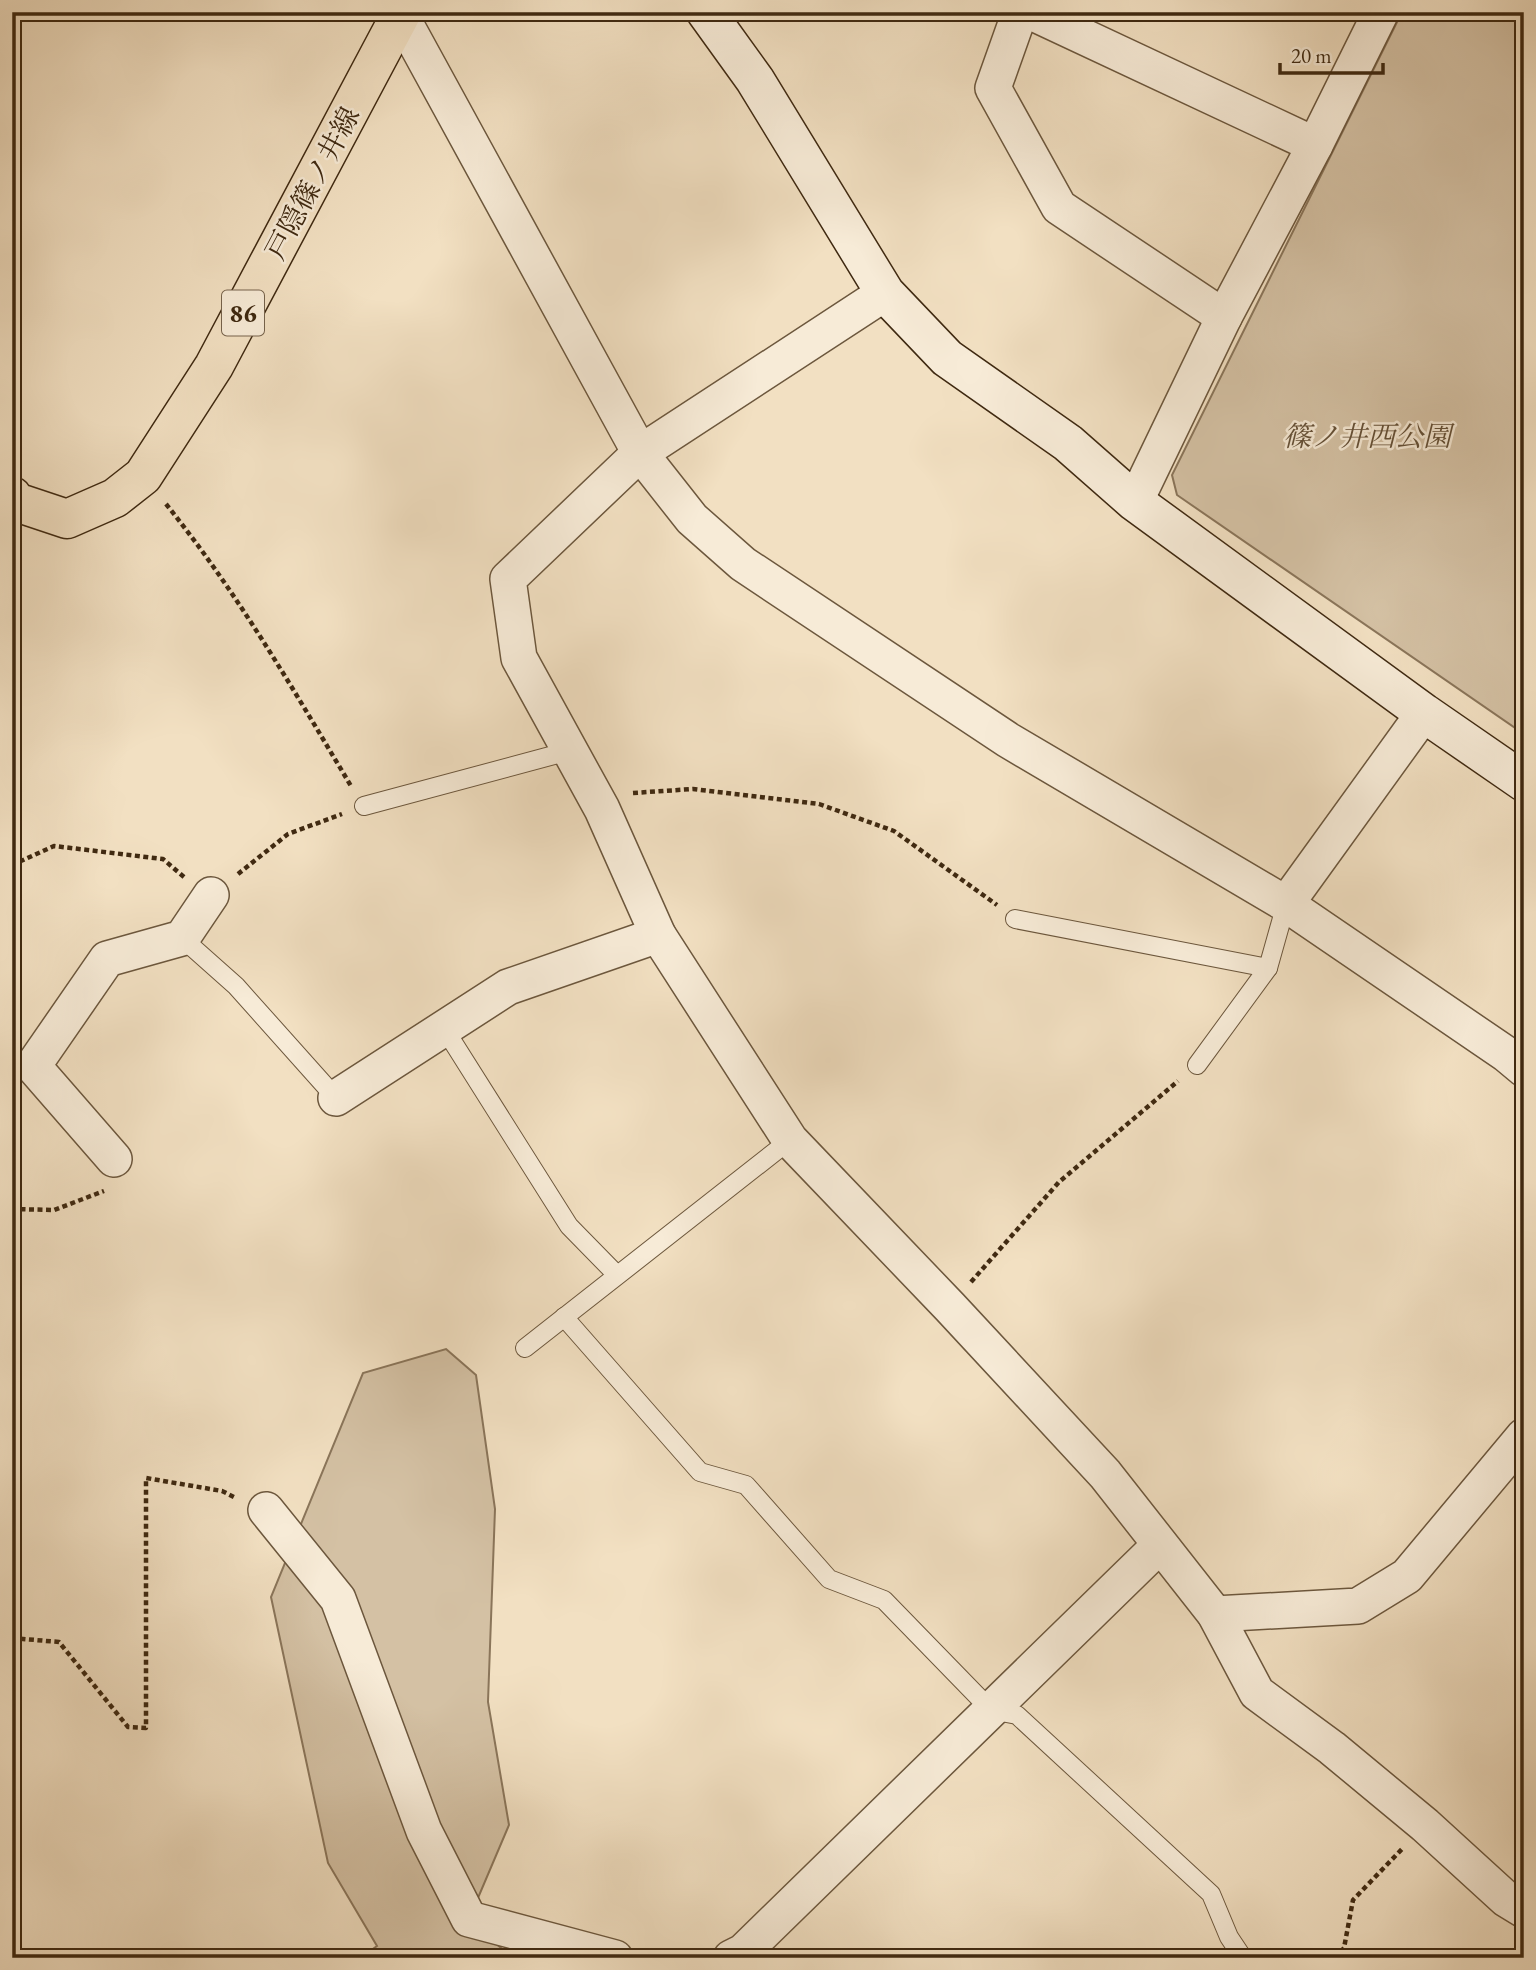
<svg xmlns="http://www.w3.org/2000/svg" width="1536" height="1970" font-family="'EB Garamond','Noto Serif JP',serif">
<rect width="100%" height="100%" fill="#f2e0c2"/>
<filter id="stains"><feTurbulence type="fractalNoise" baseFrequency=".00286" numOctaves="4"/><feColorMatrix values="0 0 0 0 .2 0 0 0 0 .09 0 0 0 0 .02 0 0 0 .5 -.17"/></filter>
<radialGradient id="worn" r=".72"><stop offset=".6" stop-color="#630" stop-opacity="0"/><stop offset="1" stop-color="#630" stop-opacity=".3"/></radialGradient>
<g fill="#d4c1a4" stroke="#8a755a" stroke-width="2">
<polygon points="1402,12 1524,12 1524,734 1177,495 1172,475"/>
<polygon points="446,1349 476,1375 495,1509 488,1702 509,1825 469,1919 512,1958 360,1958 377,1946 328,1863 271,1597 363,1373"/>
</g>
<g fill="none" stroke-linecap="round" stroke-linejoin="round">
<defs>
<g id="lane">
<polyline points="364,806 569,751"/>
<polyline points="1015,919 1268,968"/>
<polyline points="182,938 236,986 336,1098"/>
<polyline points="444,1028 569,1226 617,1275"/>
<polyline points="1197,1065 1268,968 1286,904"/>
<polyline points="564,1317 700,1472 746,1485 829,1579 884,1600 991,1710 1017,1715 1211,1894 1229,1937 1243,1958"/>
<polyline points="525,1348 790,1140"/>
</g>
<g id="street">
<polyline points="1020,12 993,88 1059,207 1224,317"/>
<polyline points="1031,12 1315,145"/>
<polyline points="401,16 640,453 692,519 743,564 1008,740 1286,904 1506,1054 1524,1069"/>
<polyline points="885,293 640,453 508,579 519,658 602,809 658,935 790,1140 950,1307 1105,1474 1215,1614 1257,1693 1332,1748 1425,1825 1506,1899 1524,1910"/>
<polyline points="1135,502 1224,317 1315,145 1381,12"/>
<polyline points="1286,904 1424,713"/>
<polyline points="336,1098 508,987 658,935"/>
<polyline points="114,1159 33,1066 107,959 182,938 211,895"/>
<polyline points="266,1510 338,1599 424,1831 469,1919 615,1958"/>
<polyline points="1215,1614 1358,1606 1407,1576 1524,1436"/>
<polyline points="731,1958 743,1952 1160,1545"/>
</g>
<polyline id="secondary" points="706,12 755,80 885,293 947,358 1068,443 1135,502 1424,713 1524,782"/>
<polyline id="primary" points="12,496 16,502 67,519 115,498 143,476 214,366 402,12"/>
</defs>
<use href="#lane" stroke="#6c573d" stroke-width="20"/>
<use href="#street" stroke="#6c573d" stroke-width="38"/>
<use href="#secondary" stroke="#3f2911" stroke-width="41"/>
<use href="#primary" stroke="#3f2911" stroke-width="41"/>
<g stroke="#3f2911" stroke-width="4.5" stroke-dasharray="5 3.5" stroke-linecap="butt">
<path d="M 166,504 C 237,592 293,689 351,786"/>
<polyline points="633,793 693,789 819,804 894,831 997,905"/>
<polyline points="12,865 54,846 163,859 184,877"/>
<polyline points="238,874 288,834 342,814"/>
<polyline points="12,1209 54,1210 104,1191"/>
<polyline points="971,1282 1059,1182 1178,1081"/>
<polyline points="12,1638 59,1642 128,1727 146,1728 146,1478 222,1491 236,1498"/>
<polyline points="1335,1958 1344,1948 1353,1900 1402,1849"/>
</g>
<use href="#lane" stroke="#f7ebd7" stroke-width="18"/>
<use href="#street" stroke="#f7ebd7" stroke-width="35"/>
<use href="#secondary" stroke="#f7ebd7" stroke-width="38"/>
<use href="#primary" stroke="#f2e0c2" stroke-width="38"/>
</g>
<g text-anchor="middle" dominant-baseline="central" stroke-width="5" stroke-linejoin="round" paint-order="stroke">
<rect fill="#f7ebd7" stroke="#76634c" stroke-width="2" x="222" y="290.5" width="42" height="45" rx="5"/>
<g font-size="26" font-weight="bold" fill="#3f2911">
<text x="243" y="313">86</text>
</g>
<g font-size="28" fill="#3f2911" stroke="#f7ebd7">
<text transform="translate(312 183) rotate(-62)">戸隠篠ノ井線</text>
</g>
<g font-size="28" font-style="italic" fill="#644f36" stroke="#f7ebd7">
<text x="1367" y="436">篠ノ井西公園</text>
</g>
</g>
<rect width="1536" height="1970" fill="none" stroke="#f2e0c2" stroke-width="42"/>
<rect x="14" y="14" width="1508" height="1942" fill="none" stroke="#3f2911" stroke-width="3.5"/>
<rect x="21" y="21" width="1494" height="1928" fill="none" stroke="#3f2911" stroke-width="2"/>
<path d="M1280 63v10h103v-10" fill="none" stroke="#3f2911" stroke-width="3.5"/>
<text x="1291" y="63" font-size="21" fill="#3f2911" stroke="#f7ebd7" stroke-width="5" paint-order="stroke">20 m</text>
<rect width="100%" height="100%" filter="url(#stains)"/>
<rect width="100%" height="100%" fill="url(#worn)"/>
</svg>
